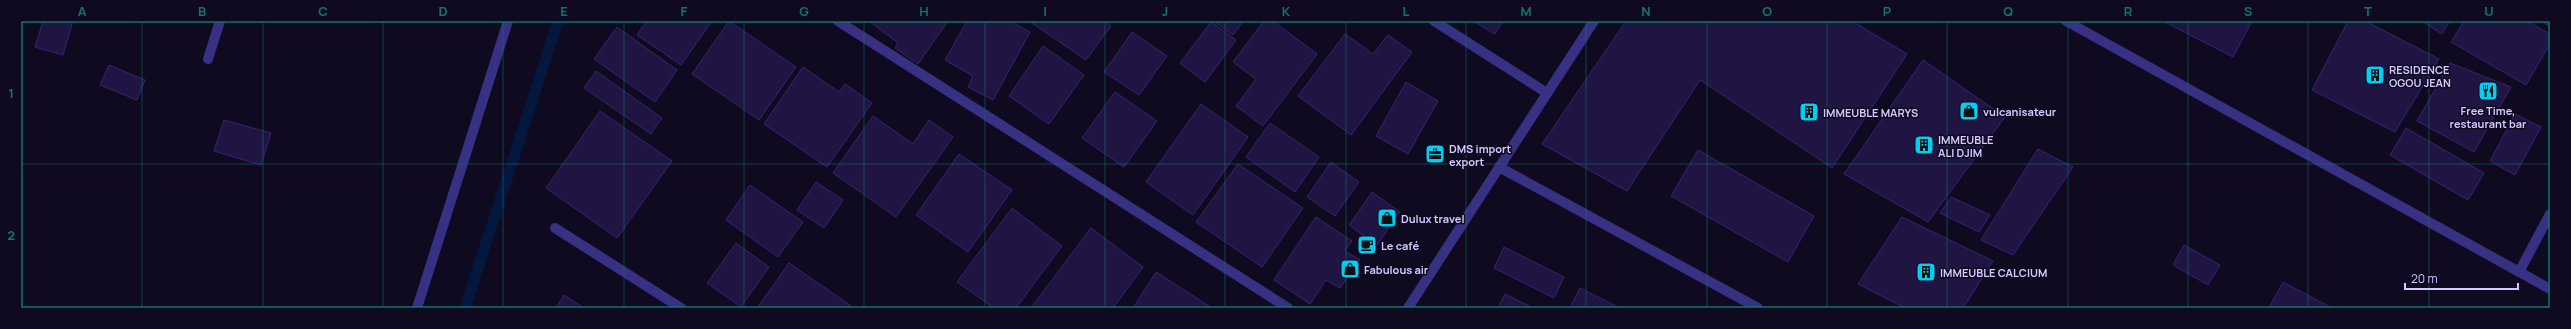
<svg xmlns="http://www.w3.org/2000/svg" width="2571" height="329" font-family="Manrope,sans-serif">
<rect width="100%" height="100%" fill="#0f0a1f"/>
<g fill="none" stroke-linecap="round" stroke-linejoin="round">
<polyline stroke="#04173e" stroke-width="11" points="465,308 558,21"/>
</g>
<g fill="#201442" stroke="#372470">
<polygon points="43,21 73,21 63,55 35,47"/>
<polygon points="647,21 712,21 681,65 637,35"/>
<polygon points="729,21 796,67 759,120 692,74"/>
<polygon points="869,21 948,21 918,64 895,48 898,43"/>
<polygon points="967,21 1010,21 1030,32 993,100 968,87 973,76 945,60"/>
<polygon points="1029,21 1105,21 1111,26 1086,60"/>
<polygon points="1213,21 1243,21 1233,35"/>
<polygon points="1264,21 1273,21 1317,54 1263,126 1236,106 1256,79 1233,62"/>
<polygon points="1473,21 1503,21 1495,34"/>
<polygon points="1626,21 1852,21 1907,54 1832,168 1700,80 1627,191 1542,144"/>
<polygon points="2163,21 2252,21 2233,57"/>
<polygon points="2348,21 2365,21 2439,59 2395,132 2312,90"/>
<polygon points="2422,21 2450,21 2442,34"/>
<polygon points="2464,21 2527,21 2550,34 2550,44 2526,85 2451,42"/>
<polygon points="2541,21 2550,21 2550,27"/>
<polygon points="1211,22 1236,40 1205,82 1180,63"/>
<polygon points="617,27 677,70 655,102 594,59"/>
<polygon points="1132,32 1167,56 1139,95 1104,72"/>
<polygon points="1345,34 1373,54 1388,35 1412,52 1351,135 1298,96"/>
<polygon points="1043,46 1084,75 1049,124 1009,96"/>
<polygon points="1923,60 2005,117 1928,222 1844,174"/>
<polygon points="2450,63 2511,87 2474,152 2417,121"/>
<polygon points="109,65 145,80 137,100 100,85"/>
<polygon points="803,67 839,92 845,84 872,103 827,167 764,124"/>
<polygon points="596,71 662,118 651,134 584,88"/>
<polygon points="1406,82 1438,101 1408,154 1376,136"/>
<polygon points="1115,92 1157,121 1124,167 1082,138"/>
<polygon points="1201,104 1248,137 1193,215 1146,182"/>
<polygon points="600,111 672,161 617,238 546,188"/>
<polygon points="2515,114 2541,127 2515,175 2490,161"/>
<polygon points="873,116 913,144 929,120 953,137 896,217 833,173"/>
<polygon points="224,120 271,133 261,165 214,151"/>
<polygon points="1270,123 1319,157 1295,192 1246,157"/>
<polygon points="2406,128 2484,173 2468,200 2390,155"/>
<polygon points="2038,149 2073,167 2013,255 1981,240"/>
<polygon points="1698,150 1814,216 1788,262 1671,196"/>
<polygon points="959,154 1012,190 968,252 916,215"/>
<polygon points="1331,162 1359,182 1335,216 1307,197"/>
<polygon points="1238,164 1303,208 1262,267 1196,222"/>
<polygon points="816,182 843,200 824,228 797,210"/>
<polygon points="750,185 803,222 778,257 726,220"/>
<polygon points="1372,192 1400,212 1377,245 1349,225"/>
<polygon points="1951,197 1990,215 1979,232 1940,213"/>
<polygon points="1012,208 1062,246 1016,308 994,308 957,282"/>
<polygon points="1316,217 1352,241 1345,251 1360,260 1340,288 1326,280 1310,304 1274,280"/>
<polygon points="1902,217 1993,261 1963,308 1905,308 1858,284"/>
<polygon points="1091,228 1143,267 1113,308 1031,308"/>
<polygon points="736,243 769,267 741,307 707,283"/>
<polygon points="2184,245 2220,265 2208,285 2173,265"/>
<polygon points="1504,247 1564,277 1554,298 1494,268"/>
<polygon points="789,263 854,308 757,308"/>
<polygon points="1156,272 1212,308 1133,308"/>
<polygon points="2283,282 2332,308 2269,308"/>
<polygon points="1580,288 1620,308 1570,308"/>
<polygon points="1505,294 1533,308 1498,308"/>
<polygon points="564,295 584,308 556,308"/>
</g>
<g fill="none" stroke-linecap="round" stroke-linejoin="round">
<g stroke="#373083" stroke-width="10">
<polyline points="838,21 1288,308"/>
<polyline points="1434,21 1547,93"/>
<polyline points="208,59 220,21"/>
<polyline points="1499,167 1758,308"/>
<polyline points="555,228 681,308"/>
<polyline points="2519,272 2550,214"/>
<polyline points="1408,308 1594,21"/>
</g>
<g stroke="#373083" stroke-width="10">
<polyline points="2066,21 2550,289"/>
<polyline points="417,308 508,21"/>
</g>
</g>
<path fill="none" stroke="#0f766e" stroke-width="1" stroke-opacity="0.55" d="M 142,21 L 142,308M 263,21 L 263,308M 383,21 L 383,308M 503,21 L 503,308M 624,21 L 624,308M 744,21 L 744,308M 864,21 L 864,308M 985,21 L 985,308M 1105,21 L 1105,308M 1225,21 L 1225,308M 1346,21 L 1346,308M 1466,21 L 1466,308M 1586,21 L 1586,308M 1707,21 L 1707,308M 1827,21 L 1827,308M 1947,21 L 1947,308M 2068,21 L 2068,308M 2188,21 L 2188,308M 2308,21 L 2308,308M 2429,21 L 2429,308M 21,164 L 2550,164"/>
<defs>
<symbol id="building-square" viewBox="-11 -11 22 22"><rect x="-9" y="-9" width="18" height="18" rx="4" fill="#00cff3" stroke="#0f0a1f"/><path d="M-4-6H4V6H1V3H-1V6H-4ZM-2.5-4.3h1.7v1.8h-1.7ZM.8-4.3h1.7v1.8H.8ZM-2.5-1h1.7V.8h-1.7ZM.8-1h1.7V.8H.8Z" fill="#111"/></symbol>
<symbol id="restaurant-square" viewBox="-11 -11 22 22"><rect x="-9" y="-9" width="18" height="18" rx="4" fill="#00cff3" stroke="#0f0a1f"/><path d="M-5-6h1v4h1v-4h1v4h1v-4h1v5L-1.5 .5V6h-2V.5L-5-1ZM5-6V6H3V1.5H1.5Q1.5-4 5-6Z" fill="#111"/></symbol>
<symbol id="shop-square" viewBox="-11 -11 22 22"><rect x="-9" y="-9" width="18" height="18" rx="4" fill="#00cff3" stroke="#0f0a1f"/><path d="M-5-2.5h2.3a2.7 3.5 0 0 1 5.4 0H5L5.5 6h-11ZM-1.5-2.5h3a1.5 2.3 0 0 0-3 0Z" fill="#111"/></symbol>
<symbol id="office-square" viewBox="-11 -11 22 22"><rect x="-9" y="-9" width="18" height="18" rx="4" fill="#00cff3" stroke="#0f0a1f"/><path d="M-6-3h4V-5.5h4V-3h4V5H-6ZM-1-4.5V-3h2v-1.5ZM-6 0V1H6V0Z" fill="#111"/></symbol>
<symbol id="cafe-square" viewBox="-11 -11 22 22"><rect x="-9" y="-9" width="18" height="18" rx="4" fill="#00cff3" stroke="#0f0a1f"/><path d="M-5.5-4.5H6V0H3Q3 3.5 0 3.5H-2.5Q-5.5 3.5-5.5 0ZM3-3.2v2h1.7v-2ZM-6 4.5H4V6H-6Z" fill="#111"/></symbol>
</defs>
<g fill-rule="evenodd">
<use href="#building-square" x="2364" y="64" width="22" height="22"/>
<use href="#restaurant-square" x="2477" y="80" width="22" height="22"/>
<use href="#shop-square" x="1958" y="100" width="22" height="22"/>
<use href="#building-square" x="1798" y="101" width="22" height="22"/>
<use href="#building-square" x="1913" y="134" width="22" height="22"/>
<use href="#office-square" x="1424" y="143" width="22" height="22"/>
<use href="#shop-square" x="1376" y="207" width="22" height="22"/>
<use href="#cafe-square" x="1356" y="234" width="22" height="22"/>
<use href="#shop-square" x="1339" y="258" width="22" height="22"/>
<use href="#building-square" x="1915" y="261" width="22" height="22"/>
</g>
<g text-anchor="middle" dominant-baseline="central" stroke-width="3" stroke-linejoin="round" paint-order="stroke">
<g font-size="11" font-weight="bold" fill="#d1c8ff" stroke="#0f0a1f" text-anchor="start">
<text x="2389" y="69">RESIDENCE<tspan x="2389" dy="13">OGOU JEAN</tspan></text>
<text x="2488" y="110" text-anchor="middle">Free Time,<tspan x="2488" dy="13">restaurant bar</tspan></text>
<text x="1983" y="111">vulcanisateur</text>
<text x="1823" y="112">IMMEUBLE MARYS</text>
<text x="1938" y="139">IMMEUBLE<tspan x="1938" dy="13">ALI DJIM</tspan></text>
<text x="1449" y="148">DMS import<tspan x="1449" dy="13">export</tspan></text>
<text x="1401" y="218">Dulux travel</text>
<text x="1381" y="245">Le café</text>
<text x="1364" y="269">Fabulous air</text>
<text x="1940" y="272">IMMEUBLE CALCIUM</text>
</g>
</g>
<rect width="2571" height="329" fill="none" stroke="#0f0a1f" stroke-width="44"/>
<path d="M2405 283v6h113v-6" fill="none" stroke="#d1c8ff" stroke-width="2"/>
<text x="2411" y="283" font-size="12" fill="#d1c8ff" stroke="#0f0a1f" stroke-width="3" paint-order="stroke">20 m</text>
<rect x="22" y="22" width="2527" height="285" fill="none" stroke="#0f766e" stroke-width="1.5"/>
<g font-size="13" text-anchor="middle" font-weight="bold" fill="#0f766e">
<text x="82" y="16">A</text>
<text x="202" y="16">B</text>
<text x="323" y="16">C</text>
<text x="443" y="16">D</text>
<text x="564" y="16">E</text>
<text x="684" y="16">F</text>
<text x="804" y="16">G</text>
<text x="924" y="16">H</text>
<text x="1045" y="16">I</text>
<text x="1165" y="16">J</text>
<text x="1286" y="16">K</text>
<text x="1406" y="16">L</text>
<text x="1526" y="16">M</text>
<text x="1646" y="16">N</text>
<text x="1767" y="16">O</text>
<text x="1887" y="16">P</text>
<text x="2008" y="16">Q</text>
<text x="2128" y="16">R</text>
<text x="2248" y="16">S</text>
<text x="2368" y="16">T</text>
<text x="2489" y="16">U</text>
<text x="11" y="98">1</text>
<text x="11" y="240">2</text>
</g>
</svg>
